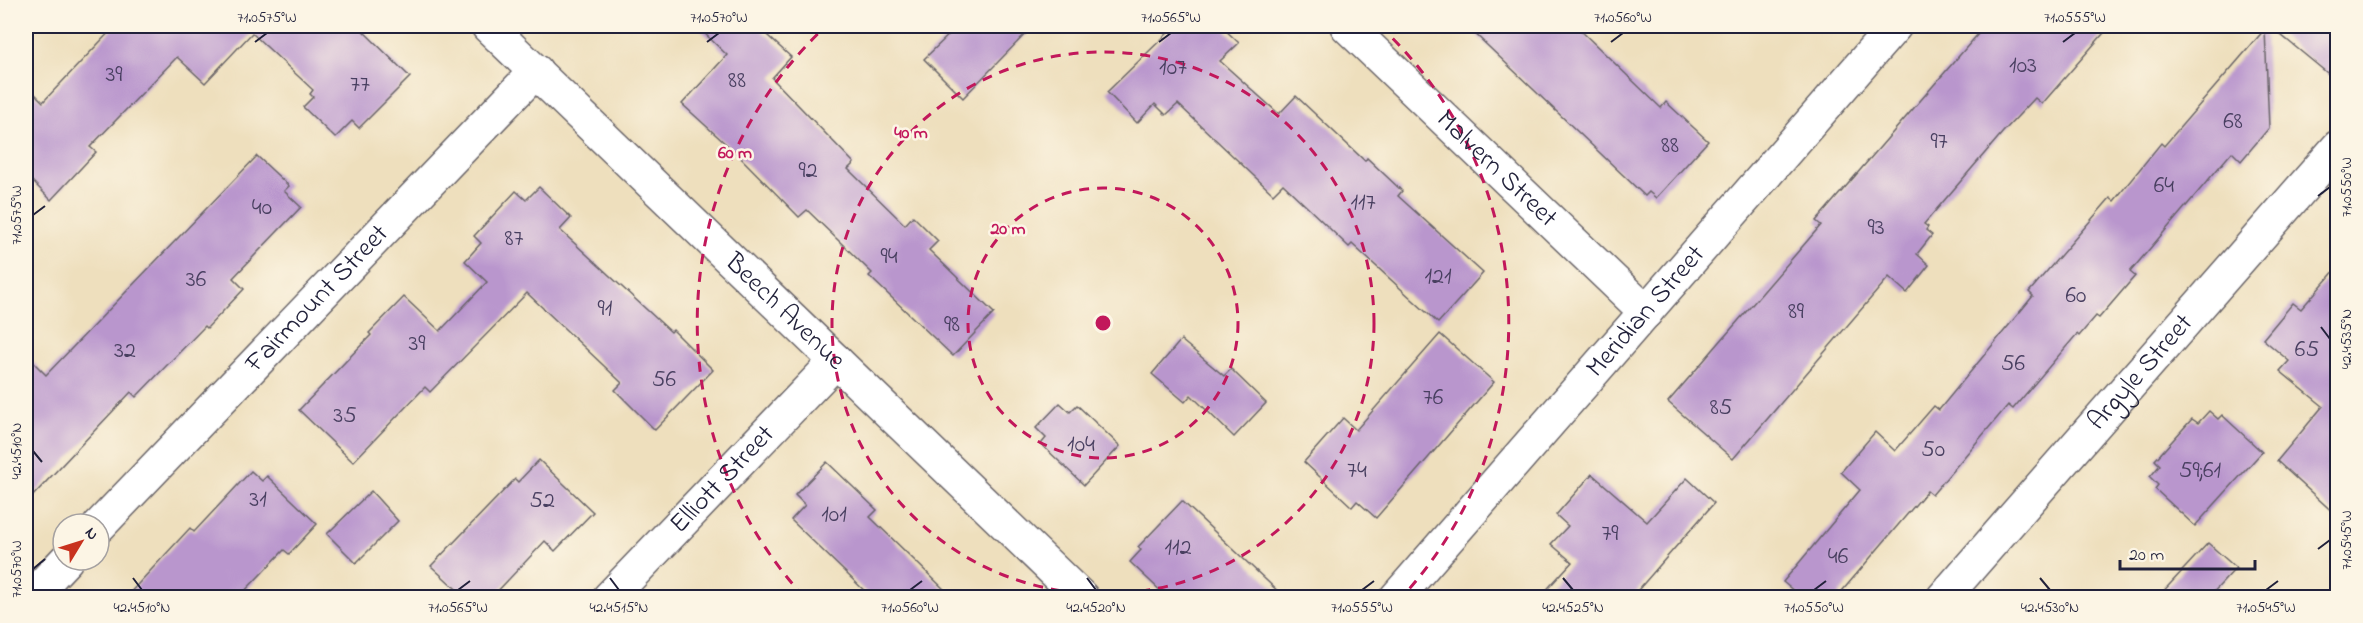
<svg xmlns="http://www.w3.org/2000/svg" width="2363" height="623" font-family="'Indie Flower',sans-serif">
<rect width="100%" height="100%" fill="#fcf5e5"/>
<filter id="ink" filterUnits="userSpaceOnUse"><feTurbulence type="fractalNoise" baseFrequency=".0167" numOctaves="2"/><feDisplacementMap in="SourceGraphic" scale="12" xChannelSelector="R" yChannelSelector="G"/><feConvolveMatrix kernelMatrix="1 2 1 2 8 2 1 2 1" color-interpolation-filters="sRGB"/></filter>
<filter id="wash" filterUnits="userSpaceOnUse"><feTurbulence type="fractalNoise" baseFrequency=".008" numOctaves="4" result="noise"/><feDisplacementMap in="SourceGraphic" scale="24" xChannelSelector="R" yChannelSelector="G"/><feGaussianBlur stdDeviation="1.35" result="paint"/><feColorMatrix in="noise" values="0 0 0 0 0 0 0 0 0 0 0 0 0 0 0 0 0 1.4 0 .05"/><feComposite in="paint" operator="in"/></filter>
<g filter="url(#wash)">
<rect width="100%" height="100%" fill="#eedfbd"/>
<g id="blocks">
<g fill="#b996cd">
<polygon points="115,26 358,26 410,77 359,128 352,121 335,138 303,107 313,97 310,94 313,90 252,33 205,83 177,57 90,147 96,152 51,200 26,175 26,85 43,102"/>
<polygon points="697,26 757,26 791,57 772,78 854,163 848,169 905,225 913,216 938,241 929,250 994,313 953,356 869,276 872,273 807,210 799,217 738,155 682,104 727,55"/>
<polygon points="958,26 1033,26 963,98 924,59"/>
<polygon points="1175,26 1221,26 1239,43 1220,61 1279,114 1296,96 1365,161 1367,158 1402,191 1398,196 1483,273 1438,323 1352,244 1349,247 1283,184 1273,194 1178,104 1166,115 1155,104 1137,123 1107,92"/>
<polygon points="1467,26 1576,26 1661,108 1666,102 1708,141 1656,198 1649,192 1645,196"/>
<polygon points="1985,26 2110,26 2042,104 2035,98 2003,132 1924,224 1928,227 1926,230 1932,235 1917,254 1929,265 1907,293 1889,277 1733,459 1668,402 1821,225 1816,221"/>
<polygon points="2270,26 2337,26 2337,81"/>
<polygon points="2265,29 2269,128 2241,161 2232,152 2130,272 2135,276 2099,318 2096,316 2079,336 2077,334 2013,409 2008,405 1932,495 1927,491 1837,597 1801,597 1783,582 1860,490 1841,472 1875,432 1895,451 1934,406 1939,410 2033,296 2029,292 2110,198 2114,201 2161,143 2164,146"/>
<polygon points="257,156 289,186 284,191 301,207 233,278 244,289 207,328 205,326 136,397 131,392 26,503 26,355 46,375"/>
<polygon points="539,187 571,218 560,230 671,332 673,330 713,370 655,430 615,390 622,383 527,293 430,392 425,387 353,462 299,410 371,335 369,333 404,297 440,331 487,282 465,261 481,243 474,236 516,191 526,200"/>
<polygon points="2337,268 2337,516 2277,461 2323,406 2280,371 2289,361 2263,339 2293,303 2301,309"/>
<polygon points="1440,334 1494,382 1376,518 1357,501 1352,507 1304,462 1343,418 1356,430"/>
<polygon points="1181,340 1224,376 1231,369 1266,403 1234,437 1191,395 1185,402 1152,374"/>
<polygon points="1060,403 1070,412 1077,405 1120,446 1084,485 1041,444 1046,438 1036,428"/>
<polygon points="2209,411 2218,419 2222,415 2262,452 2195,526 2155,489 2158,485 2150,477 2160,465 2155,460 2192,419 2198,423"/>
<polygon points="539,460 593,512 555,551 545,541 492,597 465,597 431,566 515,479 518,482"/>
<polygon points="827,462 877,510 870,517 952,597 871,597 791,520 805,505 795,495"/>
<polygon points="251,471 262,481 267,476 317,524 289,554 284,550 239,597 126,597 190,528 194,532"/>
<polygon points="1592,474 1647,522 1687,478 1714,503 1632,597 1540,597 1572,562 1551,544 1568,526 1556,515"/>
<polygon points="371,491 398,521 356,563 327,534"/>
<polygon points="1182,501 1284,597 1167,597 1130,562 1141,550 1138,547"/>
<polygon points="2208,543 2236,568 2209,597 2158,597"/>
</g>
</g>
</g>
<g filter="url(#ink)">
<use href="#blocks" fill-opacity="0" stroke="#696468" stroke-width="1.5"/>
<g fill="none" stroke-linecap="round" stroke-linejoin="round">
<defs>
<g id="street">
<path id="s1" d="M 488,26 L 1082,598"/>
<path id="s2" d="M 1347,26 L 1646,312"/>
<path id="s3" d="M 99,526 L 536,71"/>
<polyline points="30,598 66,560"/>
<path id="s4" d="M 609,598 L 836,361"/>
<path id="s5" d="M 1396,598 L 1895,26"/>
<path id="s6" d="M 1943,598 L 2338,147"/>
</g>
</defs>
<use href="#street" stroke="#696468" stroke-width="36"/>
<use href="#street" stroke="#fff" stroke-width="33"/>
</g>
</g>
<path fill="none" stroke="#22223b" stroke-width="2" d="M 255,42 L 267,33M 707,42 L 719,33M 1159,42 L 1171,33M 1611,42 L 1623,33M 2063,42 L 2075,33M 2318,196 L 2330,187M 33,215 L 45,206M 2321,327 L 2330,339M 33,451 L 42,462M 2318,549 L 2330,540M 33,569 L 45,559M 133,578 L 142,590M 610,578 L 619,590M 1087,578 L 1096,590M 1563,578 L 1573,590M 2040,578 L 2050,590M 458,590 L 470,581M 910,590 L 922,581M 1362,590 L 1374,581M 1814,590 L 1826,581M 2266,590 L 2278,581"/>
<g fill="none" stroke="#c2185b" stroke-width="3" stroke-dasharray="10 8">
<circle cx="1103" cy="323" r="135"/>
<circle cx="1103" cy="323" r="271"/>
<path d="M804 597A406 406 0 0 1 826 26M1380 26A406 406 0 0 1 1402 597"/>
</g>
<g text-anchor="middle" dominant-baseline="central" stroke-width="5" stroke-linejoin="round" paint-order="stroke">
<g font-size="24" fill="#483f60">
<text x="2023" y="66">103</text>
<text x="1173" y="68">107</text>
<text x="114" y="75">39</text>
<text x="737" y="81">88</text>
<text x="360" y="85">77</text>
<text x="2233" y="122">68</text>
<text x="1939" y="142">97</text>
<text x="1670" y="146">88</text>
<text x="808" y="171">92</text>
<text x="2164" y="186">64</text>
<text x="1363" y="203">117</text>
<text x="262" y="208">40</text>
<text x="1876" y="228">93</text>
<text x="514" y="239">87</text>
<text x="889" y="257">94</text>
<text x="1438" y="277">121</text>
<text x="196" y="280">36</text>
<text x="2076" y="296">60</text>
<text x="605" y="309">91</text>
<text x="1796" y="312">89</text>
<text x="952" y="325">98</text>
<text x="417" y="344">39</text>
<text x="2307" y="350">65</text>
<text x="125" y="351">32</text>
<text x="2013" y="364">56</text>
<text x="664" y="380">56</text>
<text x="1433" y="398">76</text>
<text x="1721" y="408">85</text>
<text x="345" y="416">35</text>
<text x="1081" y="445">104</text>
<text x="1933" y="450">50</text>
<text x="1357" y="471">74</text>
<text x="2200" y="471">59;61</text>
<text x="258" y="500">31</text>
<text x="542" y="501">52</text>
<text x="834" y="515">101</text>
<text x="1610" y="534">79</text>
<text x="1178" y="548">112</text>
<text x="1838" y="557">46</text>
</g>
<g font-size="27" fill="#22223b" stroke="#fcf5e5">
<text stroke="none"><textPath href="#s2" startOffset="207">Malvern Street</textPath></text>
<text stroke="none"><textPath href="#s3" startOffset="315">Fairmount Street</textPath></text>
<text stroke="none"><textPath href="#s1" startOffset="412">Beech Avenue</textPath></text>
<text stroke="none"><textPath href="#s5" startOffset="380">Meridian Street</textPath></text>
<text stroke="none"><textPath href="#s6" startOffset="300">Argyle Street</textPath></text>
<text stroke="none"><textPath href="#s4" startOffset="164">Elliott Street</textPath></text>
</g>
</g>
<circle cx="1103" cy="323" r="9" fill="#c2185b" stroke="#fcf5e5" stroke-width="3"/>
<g font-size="18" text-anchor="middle" font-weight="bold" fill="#c2185b" stroke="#fcf5e5" stroke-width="5" stroke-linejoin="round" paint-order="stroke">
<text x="911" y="138">40 m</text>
<text x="735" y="158">60 m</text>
<text x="1008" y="234">20 m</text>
</g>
<rect width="2363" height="623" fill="none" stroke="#fcf5e5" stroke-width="66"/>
<g transform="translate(81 542) rotate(52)"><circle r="28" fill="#fcf5e5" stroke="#a5a1a1" stroke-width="1.5"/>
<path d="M0-4.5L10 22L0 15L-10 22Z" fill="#c8321e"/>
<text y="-9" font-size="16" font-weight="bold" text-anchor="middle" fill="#22223b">N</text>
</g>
<path d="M2120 560v9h135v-9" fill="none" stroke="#22223b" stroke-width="3"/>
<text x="2129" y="560" font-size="18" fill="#22223b" stroke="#fcf5e5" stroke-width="4.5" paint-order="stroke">20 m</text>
<rect x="33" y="33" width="2297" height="557" fill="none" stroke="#22223b" stroke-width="2"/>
<g font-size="15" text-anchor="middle" fill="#22223b">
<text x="267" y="22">71.0575°W</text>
<text x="719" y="22">71.0570°W</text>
<text x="1171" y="22">71.0565°W</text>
<text x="1623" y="22">71.0560°W</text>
<text x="2075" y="22">71.0555°W</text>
<text transform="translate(2346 187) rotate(-90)" y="5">71.0550°W</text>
<text transform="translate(16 215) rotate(-90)" y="5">71.0575°W</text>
<text transform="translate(2346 339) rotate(-90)" y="5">42.4535°N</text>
<text transform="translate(16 451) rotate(-90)" y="5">42.4510°N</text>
<text transform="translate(2346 540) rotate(-90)" y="5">71.0545°W</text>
<text transform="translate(16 569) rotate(-90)" y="5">71.0570°W</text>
<text x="142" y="612">42.4510°N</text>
<text x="458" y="612">71.0565°W</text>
<text x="619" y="612">42.4515°N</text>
<text x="910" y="612">71.0560°W</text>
<text x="1096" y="612">42.4520°N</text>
<text x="1362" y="612">71.0555°W</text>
<text x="1573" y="612">42.4525°N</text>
<text x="1814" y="612">71.0550°W</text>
<text x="2050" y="612">42.4530°N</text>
<text x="2266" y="612">71.0545°W</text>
</g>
</svg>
